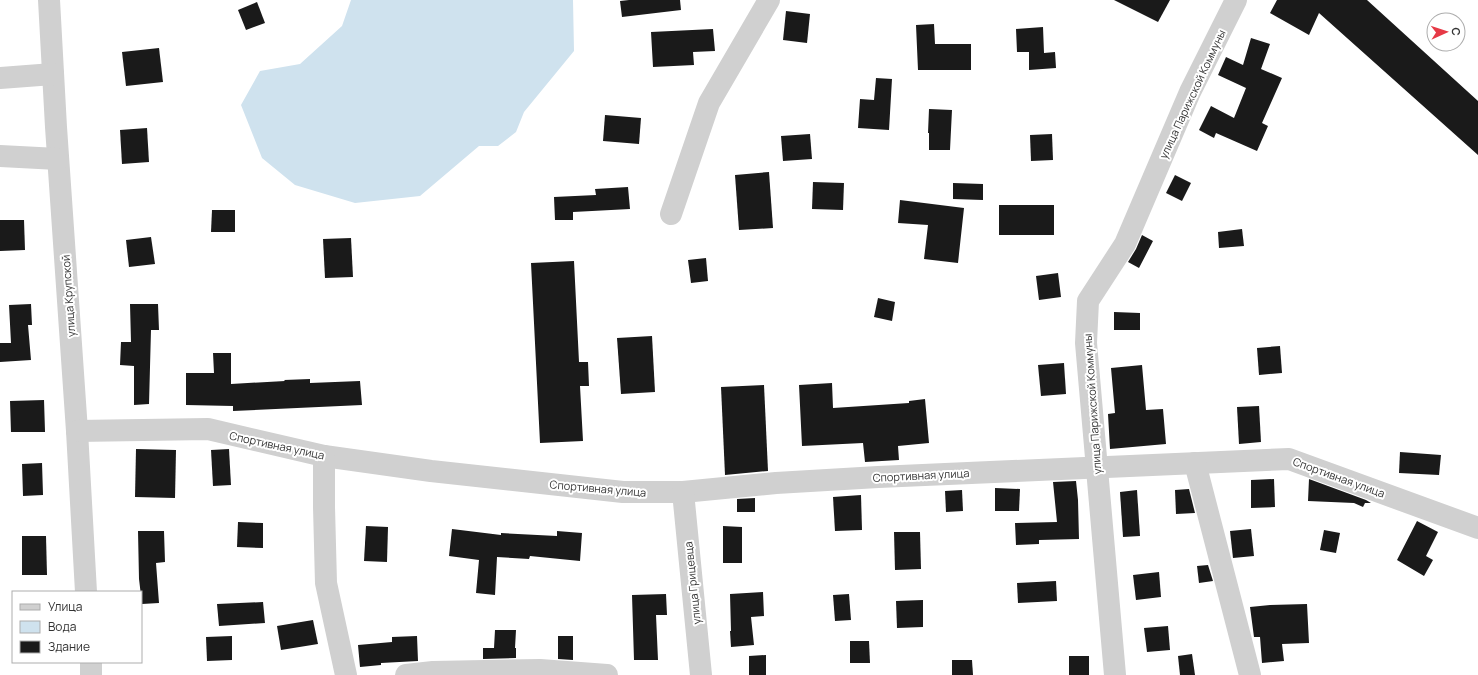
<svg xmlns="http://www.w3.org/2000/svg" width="1478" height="675" font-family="Manrope,sans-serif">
<rect width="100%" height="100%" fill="#fff"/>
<polygon fill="#cfe2ee" points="351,0 573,0 574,51 524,112 516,132 498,146 479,146 420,196 355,203 295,185 262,158 241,105 260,71 300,64 342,26"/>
<g fill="#1a1a1a">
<polygon points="629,0 680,0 681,10 622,17 620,1"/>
<polygon points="1114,0 1170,0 1158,22"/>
<polygon points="1277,0 1367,0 1478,101 1478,155 1319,13 1309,35 1270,13"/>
<polygon points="257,2 265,23 246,30 238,10"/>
<polygon points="786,11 810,14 807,43 783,40"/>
<polygon points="934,24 935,44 971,44 971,70 918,70 916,25"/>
<polygon points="1043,27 1044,53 1055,52 1056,68 1029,70 1029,52 1017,52 1016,29"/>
<polygon points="713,29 715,51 693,52 694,65 653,67 651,32"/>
<polygon points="1251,38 1270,44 1261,69 1282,78 1262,123 1268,126 1257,151 1216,133 1214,138 1199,130 1211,106 1234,118 1246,88 1218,75 1226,57 1243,65"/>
<polygon points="159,48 163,82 126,86 122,52"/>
<polygon points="876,78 892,79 889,130 858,128 860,99 874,100"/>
<polygon points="929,109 952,110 950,150 929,150 929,133 928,133"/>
<polygon points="605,115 641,118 639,144 603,141"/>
<polygon points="147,128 149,162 122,164 120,130"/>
<polygon points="810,134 812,159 783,161 781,136"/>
<polygon points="1052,134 1053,160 1031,161 1030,135"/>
<polygon points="769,172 773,228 739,230 735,175"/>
<polygon points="1175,175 1191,183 1182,201 1166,193"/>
<polygon points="813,182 844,183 843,210 812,209"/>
<polygon points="953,183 983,184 983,200 953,199"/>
<polygon points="628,187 630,209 573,212 573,220 555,220 554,197 596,195 595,189"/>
<polygon points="900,200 964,208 958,263 924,259 928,225 898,223"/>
<rect x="999" y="205" width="55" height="30"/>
<polygon points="212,210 235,210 235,232 211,232"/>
<polygon points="0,220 24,220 25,250 0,251"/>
<polygon points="1242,229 1244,246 1219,248 1218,232"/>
<polygon points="1142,235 1153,241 1139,268 1128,262 1136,249"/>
<polygon points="151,237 155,264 129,267 126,240"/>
<polygon points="351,238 353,277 325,278 323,239"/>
<polygon points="706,258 708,281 691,283 688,260"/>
<polygon points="574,261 579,362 588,362 589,386 580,386 583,441 540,443 531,263"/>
<polygon points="1058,273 1061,297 1039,300 1036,276"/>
<polygon points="878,298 895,302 892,321 874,317"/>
<polygon points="31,304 32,325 28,325 31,360 0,362 0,343 11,343 9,305"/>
<polygon points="130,304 158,304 159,330 151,330 149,404 134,405 134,366 120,365 121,342 131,342"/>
<polygon points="1114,312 1140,313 1140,330 1114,330"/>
<polygon points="652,336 655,392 621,394 617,338"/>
<polygon points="1280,346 1282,373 1259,375 1257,348"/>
<polygon points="213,353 231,353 231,384 285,381 284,380 310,379 310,383 360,381 362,405 233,411 233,406 186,405 186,373 214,373"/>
<polygon points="1064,363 1066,394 1041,396 1038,365"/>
<polygon points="1142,365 1146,410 1163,409 1166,444 1110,449 1108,414 1115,413 1111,368"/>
<polygon points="832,383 833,408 909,403 909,401 925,399 929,443 898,446 899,460 865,462 863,443 802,446 799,385"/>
<polygon points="764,385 768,471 725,475 721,387"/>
<polygon points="44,400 45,432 11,432 10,401"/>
<polygon points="1259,406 1261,442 1239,444 1237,407"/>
<polygon points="136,449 176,450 175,498 135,497"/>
<polygon points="229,449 231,485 213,486 211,450"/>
<polygon points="1400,452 1441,455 1439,475 1399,473"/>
<polygon points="42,463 43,495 23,496 22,464"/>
<polygon points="1274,479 1275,507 1251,508 1251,480"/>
<polygon points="1309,479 1366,500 1371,503 1365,503 1363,507 1354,503 1308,501"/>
<polygon points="1076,481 1078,500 1079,539 1039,540 1039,544 1016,545 1015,523 1057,522 1053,482"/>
<polygon points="995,488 1020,489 1019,511 995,511"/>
<polygon points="1189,489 1195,513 1176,514 1175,490"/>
<polygon points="962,490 963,511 946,512 945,491"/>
<polygon points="1137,490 1140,536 1123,537 1120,492"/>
<polygon points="861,495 862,530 835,531 833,497"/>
<polygon points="755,498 755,512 737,512 737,499"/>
<polygon points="1417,521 1438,532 1426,556 1433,560 1424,576 1397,560"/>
<polygon points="238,522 263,523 263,548 237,547"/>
<polygon points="366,526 388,527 387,562 364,561"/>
<polygon points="723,526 742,527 742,563 723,563"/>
<polygon points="452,529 501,535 501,533 557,536 557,531 582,533 580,561 530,556 529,559 497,557 495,595 476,593 479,560 449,556"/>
<polygon points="1251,529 1254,556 1233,558 1230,531"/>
<polygon points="1324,530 1340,533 1336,553 1320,550"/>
<polygon points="138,531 164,531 165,562 156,563 159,603 142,604 139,579"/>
<polygon points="894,532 920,532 921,569 895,570"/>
<polygon points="22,536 46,536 47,575 22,575"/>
<polygon points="1208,565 1213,581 1199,583 1197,566"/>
<polygon points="1159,572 1161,597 1136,600 1133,575"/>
<polygon points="1056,581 1057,601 1018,603 1017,583"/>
<polygon points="763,592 764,616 751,617 754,645 731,647 730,631 731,631 730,594"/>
<polygon points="666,594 667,615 656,615 658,660 634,660 632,595"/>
<polygon points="849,594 851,620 835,621 833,595"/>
<polygon points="923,600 923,627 897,628 896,601"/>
<polygon points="263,602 265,623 219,626 217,604"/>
<polygon points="1307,604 1309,643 1282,644 1284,661 1262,663 1260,637 1254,637 1250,607 1270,605"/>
<polygon points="313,620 318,644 281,650 277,626"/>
<polygon points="1168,626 1170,650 1147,652 1144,628"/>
<polygon points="495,630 516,630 515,648 516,648 516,658 483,659 483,648 494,648"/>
<polygon points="232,636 232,660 207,661 206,637"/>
<polygon points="417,636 418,661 381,663 381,665 360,667 358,645 392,642 392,637"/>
<polygon points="558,636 573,636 573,660 558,659"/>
<polygon points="850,641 869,641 870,663 850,663"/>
<polygon points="1192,654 1195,675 1180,675 1178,656"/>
<polygon points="766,655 766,675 749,675 749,656"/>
<rect x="1069" y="656" width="20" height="19"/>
<polygon points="952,660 972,660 973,675 952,675"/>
</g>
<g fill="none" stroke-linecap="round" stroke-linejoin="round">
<g stroke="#d0d0d0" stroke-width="22">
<polyline points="49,0 56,127 77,431 86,592"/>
<polyline points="0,78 53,74"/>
<polyline points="0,156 58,159"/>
<polyline points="671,214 709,103 769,0"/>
<polyline points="77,431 208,429 324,456 431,471 623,492 683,492 776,483 878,477 1289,459 1478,528"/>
<polyline points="324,456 324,507 326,583 346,675"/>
<polyline points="1195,463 1250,675"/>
<polyline points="683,492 701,675"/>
<polyline points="91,662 91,675"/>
<polyline points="406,675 433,672 540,670 607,675"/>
<polyline points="1115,675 1086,343 1088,301 1125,244 1190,92 1236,0"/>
</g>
</g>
<g text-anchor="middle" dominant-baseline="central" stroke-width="4" stroke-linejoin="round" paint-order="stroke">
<g font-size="11" fill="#333" stroke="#fff">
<text transform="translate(1192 94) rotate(-65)">улица Парижской Коммуны</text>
<text transform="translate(68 296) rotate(-94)">улица Крупской</text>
<text transform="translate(1092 404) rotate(-94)">улица Парижской Коммуны</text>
<text transform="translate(277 445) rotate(12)">Спортивная улица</text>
<text transform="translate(921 475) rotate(-3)">Спортивная улица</text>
<text transform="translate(1339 477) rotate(20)">Спортивная улица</text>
<text transform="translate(598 488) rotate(5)">Спортивная улица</text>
<text transform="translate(692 583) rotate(-96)">улица Грицевца</text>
</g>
</g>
<rect x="12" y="591" width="130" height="72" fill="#ffffff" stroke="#adadad"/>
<rect x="20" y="604" width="20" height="6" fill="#d0d0d0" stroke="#adadad"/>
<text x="48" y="611" font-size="12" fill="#333333">Улица</text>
<rect x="20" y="621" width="20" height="12" fill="#cfe2ee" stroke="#adadad"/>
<text x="48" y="631" font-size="12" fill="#333333">Вода</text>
<rect x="20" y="641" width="20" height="12" fill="#1a1a1a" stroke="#adadad"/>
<text x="48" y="651" font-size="12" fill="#333333">Здание</text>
<g transform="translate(1446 32) rotate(87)"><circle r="19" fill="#ffffff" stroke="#adadad"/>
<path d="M0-3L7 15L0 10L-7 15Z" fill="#e63946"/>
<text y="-6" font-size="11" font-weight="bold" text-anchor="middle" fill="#333333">С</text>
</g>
</svg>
